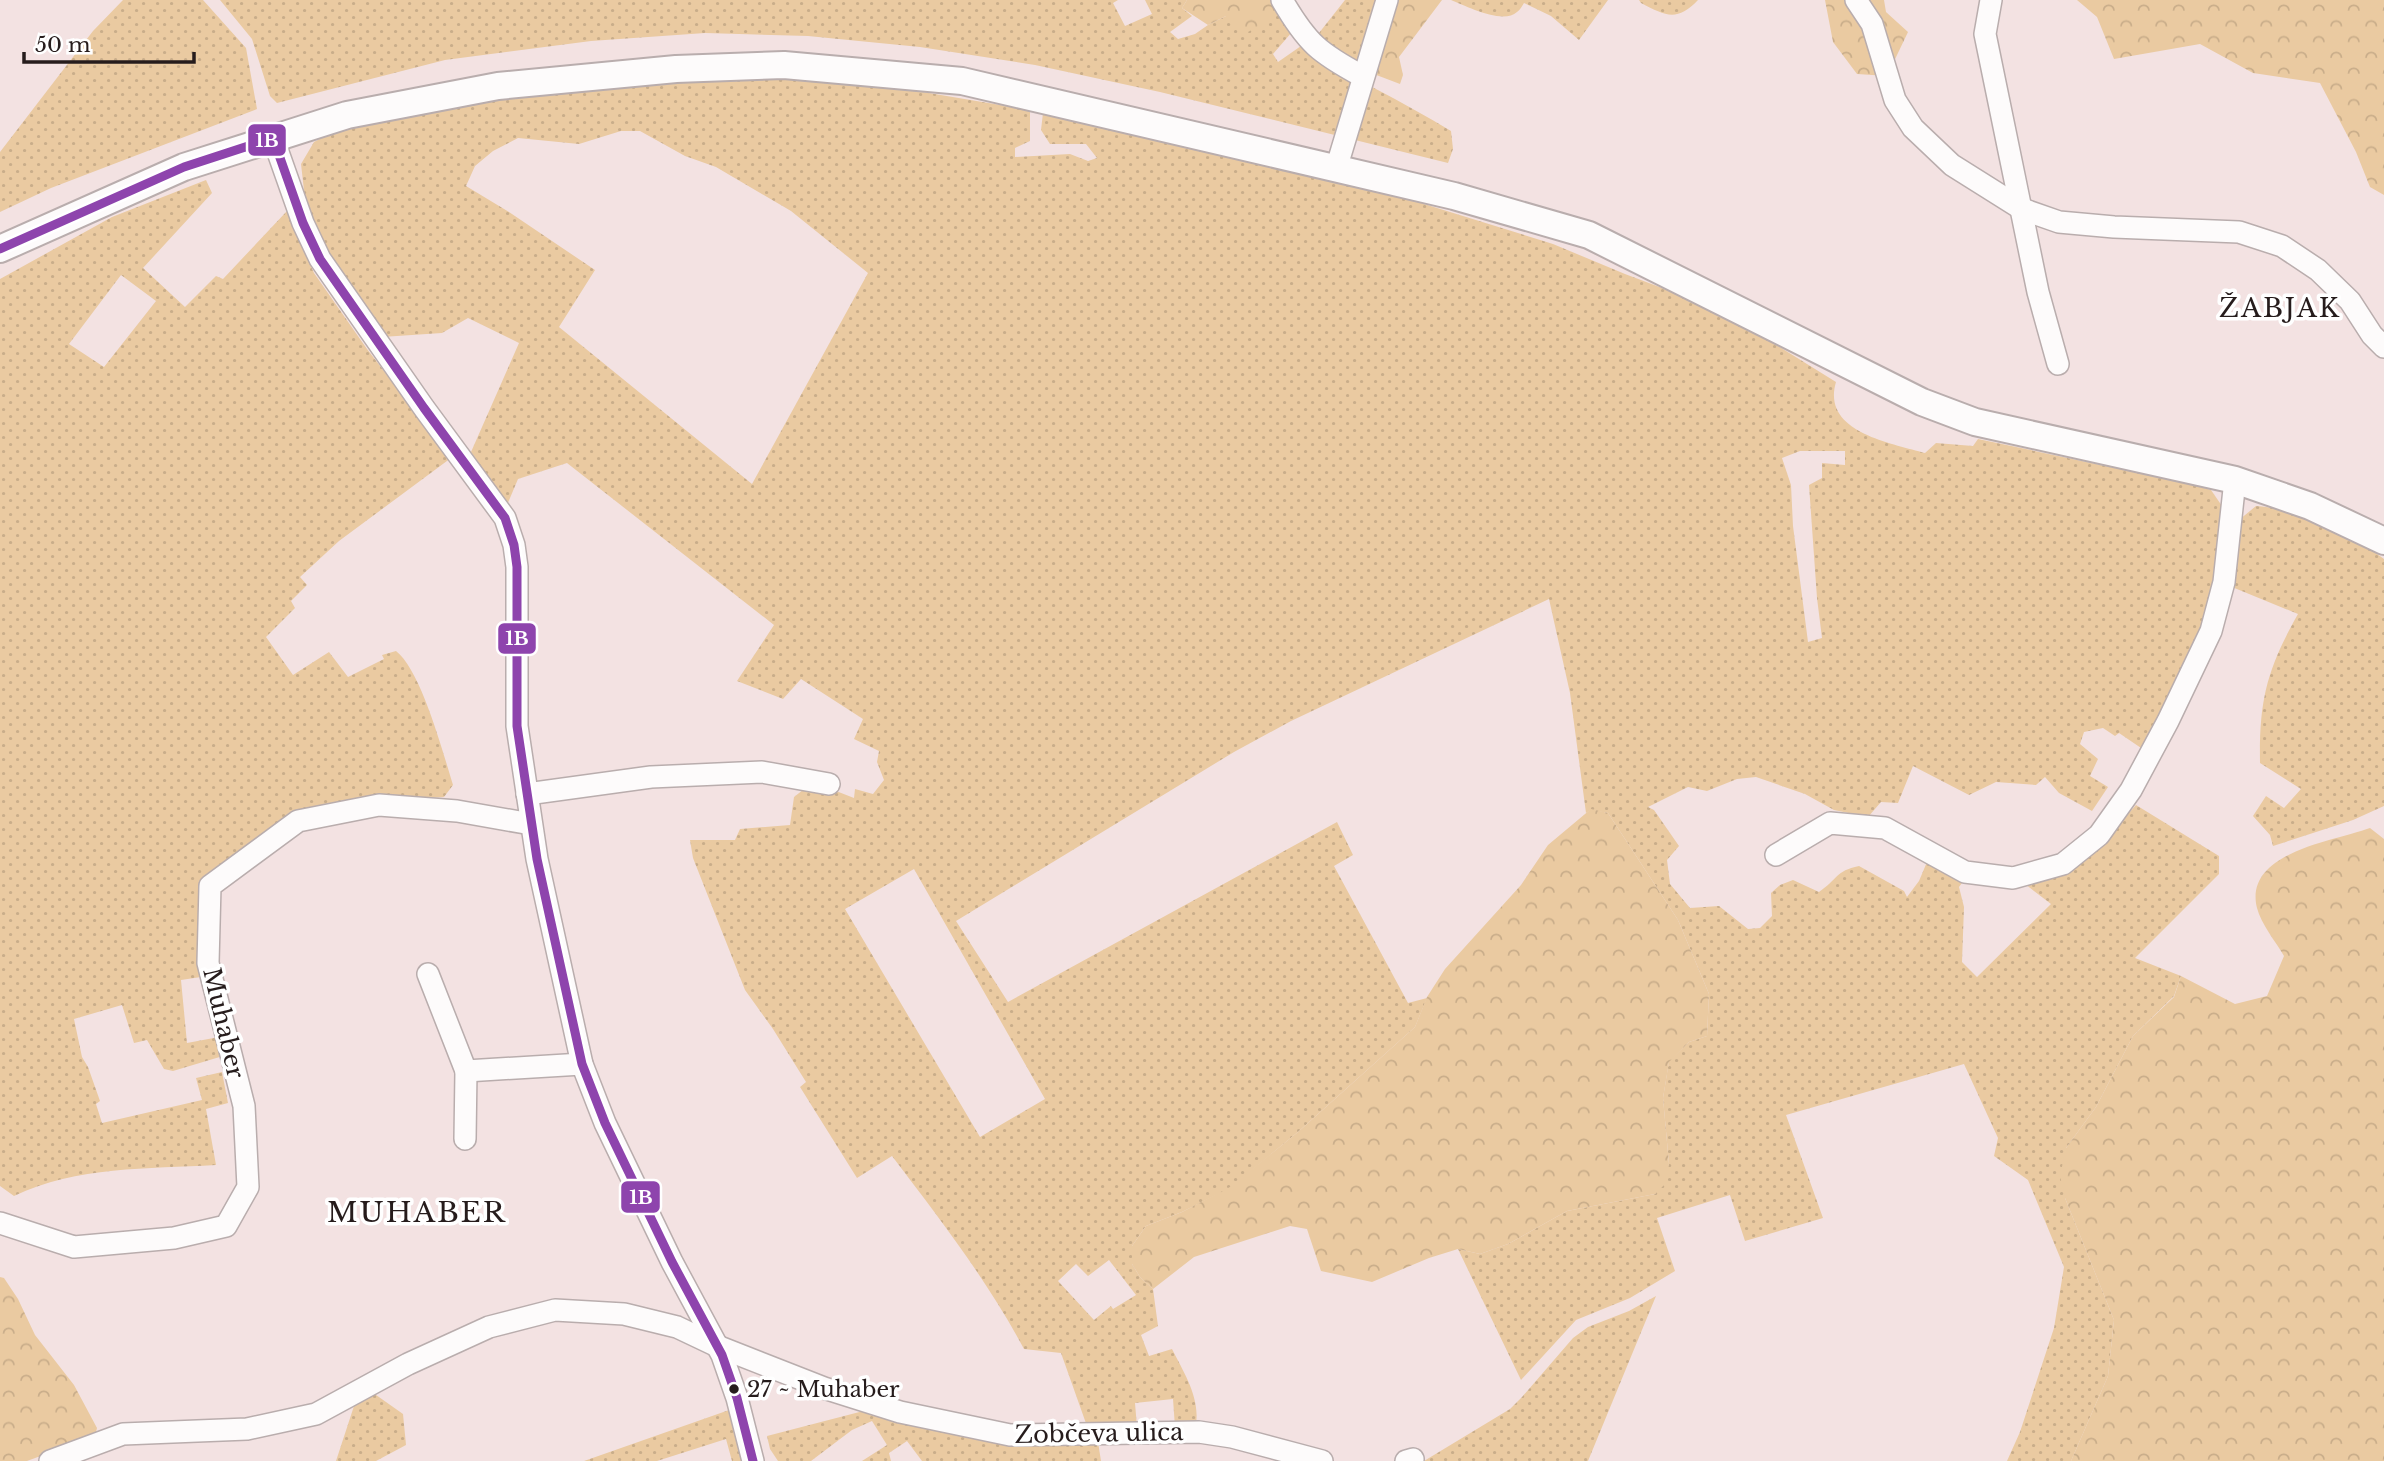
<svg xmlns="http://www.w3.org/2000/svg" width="2384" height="1461" font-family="'Libre Baskerville',serif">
<defs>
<pattern id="grass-dots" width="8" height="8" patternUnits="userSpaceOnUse" patternTransform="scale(1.75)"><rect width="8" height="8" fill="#eacaa1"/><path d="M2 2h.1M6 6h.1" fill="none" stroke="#c9ad8a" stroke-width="1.8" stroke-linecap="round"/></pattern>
<pattern id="forest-crowns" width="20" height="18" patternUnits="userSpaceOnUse" patternTransform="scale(1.75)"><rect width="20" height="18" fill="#eacaa1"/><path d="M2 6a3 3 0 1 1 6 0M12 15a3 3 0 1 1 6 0" fill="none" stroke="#c9ad8a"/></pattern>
</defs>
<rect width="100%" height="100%" fill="#f3e2e2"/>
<g fill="url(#grass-dots)" fill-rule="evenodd">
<polygon points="123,0 203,0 246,48 257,109 51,188 0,212 0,152 93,31"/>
<path d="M 220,0 L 1118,0 L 1113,3 L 1125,26 L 1152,14 L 1145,0 L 1187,0 L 1182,8 L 1192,16 L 1170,32 L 1178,39 L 1195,34 L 1208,25 L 1226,16 L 1279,14 L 1292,32 L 1273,54 L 1278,62 L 1301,46 C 1350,77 1402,101 1451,131 L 1453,149 L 1448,163 L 1160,92 L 1035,65 L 920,47 L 808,36 L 705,33 L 591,41 L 445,60 L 277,103 L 270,96 L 252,39 Z"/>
<polygon points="1345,0 1379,0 1358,68 1321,41 1319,33"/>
<path d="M 1451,0 L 1608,0 L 1579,40 L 1551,16 L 1524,3 C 1522,6 1520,10 1517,12 C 1503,25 1466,6 1451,0 Z"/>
<path d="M 1639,0 L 1698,0 C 1677,22 1666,16 1641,3 Z"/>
<path d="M 781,75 L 923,92 L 1030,110 L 1030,141 L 1015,148 L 1015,157 L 1070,154 L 1088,161 L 1097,158 L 1086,144 L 1050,144 L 1041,130 L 1043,113 L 1408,199 L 1553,244 L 1625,274 L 1686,297 L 1754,331 L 1836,382 C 1821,432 1891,443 1925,453 L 1936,443 L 1973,446 L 1978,439 L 2186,483 L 2211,490 L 2222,506 L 2218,582 L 2200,641 L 2144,750 L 2119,733 L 2115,736 L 2103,728 L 2084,732 L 2080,744 L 2098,759 L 2090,776 L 2108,787 L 2092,811 L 2059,793 L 2045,777 L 2036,785 L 1996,782 L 1969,795 L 1913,766 L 1898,803 L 1881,802 L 1868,817 L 1834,810 L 1805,794 L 1756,777 L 1737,779 L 1707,791 L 1688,787 L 1648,807 L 1654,810 L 1679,846 L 1667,860 L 1670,884 L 1690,908 L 1719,906 L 1748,929 L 1760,928 L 1772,916 L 1771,893 L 1780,885 L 1793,880 L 1819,892 C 1838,879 1835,871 1859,866 L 1904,891 L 1907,897 L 1919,881 L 1927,862 L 1964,880 L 1959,887 L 1964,907 L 1962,962 L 1977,977 L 2051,904 L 2025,884 L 2104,841 L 2136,805 L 2219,856 L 2219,874 L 2135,958 L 2181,976 L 2174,996 L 2133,1036 L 2096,1107 L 2066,1148 L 2065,1198 L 2114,1320 L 2108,1376 L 2071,1461 L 2007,1461 L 2020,1432 L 2054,1328 L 2064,1267 L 2028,1180 L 1994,1156 L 1998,1138 L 1964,1064 L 1786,1115 L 1823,1218 L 1745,1241 L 1730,1195 L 1657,1218 L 1675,1271 L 1630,1298 L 1576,1320 L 1521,1380 L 1458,1249 L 1480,1254 L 1508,1244 L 1567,1211 L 1655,1194 L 1669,1164 L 1663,1098 L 1669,1061 L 1689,1042 L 1707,1036 L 1709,994 L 1678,920 L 1608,813 L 1591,810 L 1586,813 L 1570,693 L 1549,599 L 1291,721 L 1234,752 L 956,921 L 1008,1002 L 1337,822 L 1353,855 L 1334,866 L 1408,1003 L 1427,998 L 1415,1027 L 1298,1132 L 1230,1188 L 1182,1212 L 1146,1226 L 1132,1246 L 1132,1264 L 1140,1277 L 1153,1289 L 1158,1326 L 1141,1335 L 1149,1356 L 1172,1349 C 1184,1373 1200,1397 1196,1424 L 1175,1427 L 1173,1399 L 1135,1403 L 1137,1427 L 1088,1429 L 1061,1353 L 1024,1349 C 987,1280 940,1219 892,1156 L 857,1178 L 800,1087 L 806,1082 L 773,1029 L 745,990 L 693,858 L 690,840 L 735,840 L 740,829 L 790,825 L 794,797 L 813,782 L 854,798 L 855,789 L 873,794 L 884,780 L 877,762 L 879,751 L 854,739 L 863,719 L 801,679 L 783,699 L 737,681 L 774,625 L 567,463 L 518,479 L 507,505 L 471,452 L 519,343 L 468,318 L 442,333 L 382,337 L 333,264 L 306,208 L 301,164 L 314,142 L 337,130 L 378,123 L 437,108 L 509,97 L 577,88 ZM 621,131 L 640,131 L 685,156 L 716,167 L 791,211 L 868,273 L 752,484 L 559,327 L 595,270 L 509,212 L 466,186 L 475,166 L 493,151 L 518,138 L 579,144 ZM 1800,451 L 1845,451 L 1845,465 L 1822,463 L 1822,478 L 1809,485 L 1817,598 L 1822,638 L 1808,642 L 1793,526 L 1791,485 L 1782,458 ZM 914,869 L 1045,1099 L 980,1137 L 845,909 ZM 1109,1260 L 1136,1295 L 1113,1309 L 1111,1306 L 1094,1320 L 1058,1281 L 1076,1264 L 1088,1276 Z"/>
<path d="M 206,180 L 212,193 L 143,268 L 185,307 L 216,276 L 223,279 L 287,211 L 314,273 L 367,349 L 451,458 L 339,541 L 300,577 L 307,585 L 291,601 L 295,608 L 266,637 L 293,675 L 329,652 L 348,677 L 384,659 L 382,655 L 396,651 C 421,670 443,753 453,785 L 444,797 L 356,803 L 322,811 L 219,887 L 208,925 L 221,974 L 181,980 L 187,1043 L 235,1034 L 223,1056 L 173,1071 L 164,1069 L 147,1040 L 134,1043 L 122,1005 L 74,1019 L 82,1057 L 88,1067 L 100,1101 L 96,1104 L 102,1123 L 202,1100 L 196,1078 L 222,1072 L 228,1103 L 206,1109 L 216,1165 C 148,1169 77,1166 14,1196 L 0,1186 L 0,279 L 112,217 ZM 121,275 L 156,301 L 104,367 L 69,344 Z"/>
<path d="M 2256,506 C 2293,508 2355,536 2384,559 L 2384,806 L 2353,820 L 2273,846 L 2270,835 L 2253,816 L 2266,796 L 2284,808 L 2301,789 L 2260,763 C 2259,700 2267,669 2298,614 L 2232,587 L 2239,520 Z"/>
<polygon points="1656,1296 1588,1461 1424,1461 1510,1409 1522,1397 1573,1338 1588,1327 1629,1311"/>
<polygon points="369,1390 403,1414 406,1445 376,1461 336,1461 354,1406"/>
<polygon points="732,1409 746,1461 732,1461 726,1439 657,1461 584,1461"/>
<polygon points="871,1409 1098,1442 1101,1461 922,1461 907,1441 889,1453 891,1461 862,1461 887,1445 872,1421 852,1430 811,1461 778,1461 770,1449 767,1436"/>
</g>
<g fill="url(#forest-crowns)">
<polygon points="1187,0 1272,0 1279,14 1248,32 1226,16 1208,25 1182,8"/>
<polygon points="1379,0 1442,0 1399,57 1403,75 1400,84 1358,68"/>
<polygon points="1825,0 1884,0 1886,12 1908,32 1887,76 1857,74 1833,42"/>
<polygon points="2077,0 2384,0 2384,195 2370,187 2356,152 2320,83 2253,73 2200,44 2114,59 2097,17"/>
<polygon points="1591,809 1608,813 1678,920 1709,994 1707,1036 1689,1042 1669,1062 1663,1098 1669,1164 1666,1183 1655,1194 1567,1211 1508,1244 1480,1254 1458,1249 1429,1258 1372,1282 1321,1271 1307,1229 1290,1226 1194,1257 1153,1289 1140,1277 1132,1264 1132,1246 1146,1226 1182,1212 1230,1187 1298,1132 1415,1027 1427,997 1445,969 1521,885 1548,845"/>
<path d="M 2370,828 L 2384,839 L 2384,1461 L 2071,1461 L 2108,1376 L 2114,1320 L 2065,1198 L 2060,1176 L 2066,1148 L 2096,1107 L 2133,1036 L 2174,997 L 2181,976 L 2235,1004 L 2267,996 L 2284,956 C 2276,942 2261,924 2257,908 C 2243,852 2335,841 2370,828 Z"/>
<polygon points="0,1277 4,1278 18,1299 35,1335 74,1385 97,1428 95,1436 27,1461 0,1461"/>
</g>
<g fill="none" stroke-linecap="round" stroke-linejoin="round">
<defs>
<g id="minor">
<path d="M 1282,0 C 1307,43 1319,53 1362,76"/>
<polyline points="1856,0 1872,24 1895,100 1913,128 1952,165 2022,209 2059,222 2114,227 2239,232 2282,246 2318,270 2350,301 2372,335 2384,347"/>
<polyline points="1991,0 1985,34 2038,292 2058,364"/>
<polyline points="273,138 303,223 320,259 424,408 505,518 514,545 517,567 517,726 537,859 582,1064 605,1123 672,1262 722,1355 737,1398 753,1461"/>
<polyline points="1336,169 1387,0"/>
<polyline points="527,794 651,777 762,772 829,784"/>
<polyline points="1776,855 1830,823 1885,828 1965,872 2013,878 2063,864 2099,835 2131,790 2168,721 2211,631 2224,582 2235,480"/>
<polyline points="428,974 466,1071 582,1064"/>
<polyline points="465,1139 466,1071"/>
<polyline points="0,1223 74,1247 174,1238 226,1226 248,1187 244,1106 208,963 210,886 298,821 379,805 457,811 531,824"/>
<polyline points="50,1461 123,1434 247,1429 316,1414 408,1364 489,1327 555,1310 624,1314 677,1327 717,1346 824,1388 900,1412 1010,1435 1199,1432 1232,1437 1322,1461"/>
<polyline points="1406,1461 1413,1459"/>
</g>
<polyline id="tertiary" points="0,249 184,167 347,115 498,86 676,69 784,65 962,81 1454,196 1589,235 1922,402 1975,422 2235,480 2310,506 2384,541"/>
</defs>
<use href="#minor" stroke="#b9adad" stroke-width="24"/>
<use href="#tertiary" stroke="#b9adad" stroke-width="30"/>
<use href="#minor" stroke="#fdfbfb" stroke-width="21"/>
<use href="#tertiary" stroke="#fdfbfb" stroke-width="26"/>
<defs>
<polyline id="bus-1" points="0,249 184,167 273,138 303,223 320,259 424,408 505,518 514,545 517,567 517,726 537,859 582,1064 605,1123 672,1262 722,1355 737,1398 753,1461"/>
</defs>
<use href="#bus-1" stroke="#fff" stroke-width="14"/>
<use href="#bus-1" stroke="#8e44ad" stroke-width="9"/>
</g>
<circle fill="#261c1c" stroke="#fff" stroke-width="2.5" cx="734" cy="1389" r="6"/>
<g text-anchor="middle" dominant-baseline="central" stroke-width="7" stroke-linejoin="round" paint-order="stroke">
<g font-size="22" fill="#261c1c" stroke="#fff" text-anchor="start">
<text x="747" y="1389">27 ~ Muhaber</text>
</g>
<g font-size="24" fill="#261c1c" stroke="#fff">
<text transform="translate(224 1023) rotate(77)">Muhaber</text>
<text transform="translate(1099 1433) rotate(-1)">Zobčeva ulica</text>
</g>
<g font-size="26" letter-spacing="2" fill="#261c1c" stroke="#fff">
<text x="2280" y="308">ŽABJAK</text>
</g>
<g font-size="28" letter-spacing="2" fill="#261c1c" stroke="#fff">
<text x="417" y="1212">MUHABER</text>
</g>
</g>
<g stroke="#fff" stroke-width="2.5">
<rect x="247" y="123" width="40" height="34" rx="7" fill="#8e44ad"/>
<rect x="497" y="622" width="40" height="33" rx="7" fill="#8e44ad"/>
<rect x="620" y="1180" width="41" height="34" rx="7" fill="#8e44ad"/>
</g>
<g font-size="19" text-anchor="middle" font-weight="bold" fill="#fff">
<text x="267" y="147">1B</text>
<text x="517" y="645">1B</text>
<text x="641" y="1204">1B</text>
</g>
<path d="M24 52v10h170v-10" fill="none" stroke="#261c1c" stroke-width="3.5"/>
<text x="35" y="52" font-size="21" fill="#261c1c" stroke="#ffffff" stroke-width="5" paint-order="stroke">50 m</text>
</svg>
